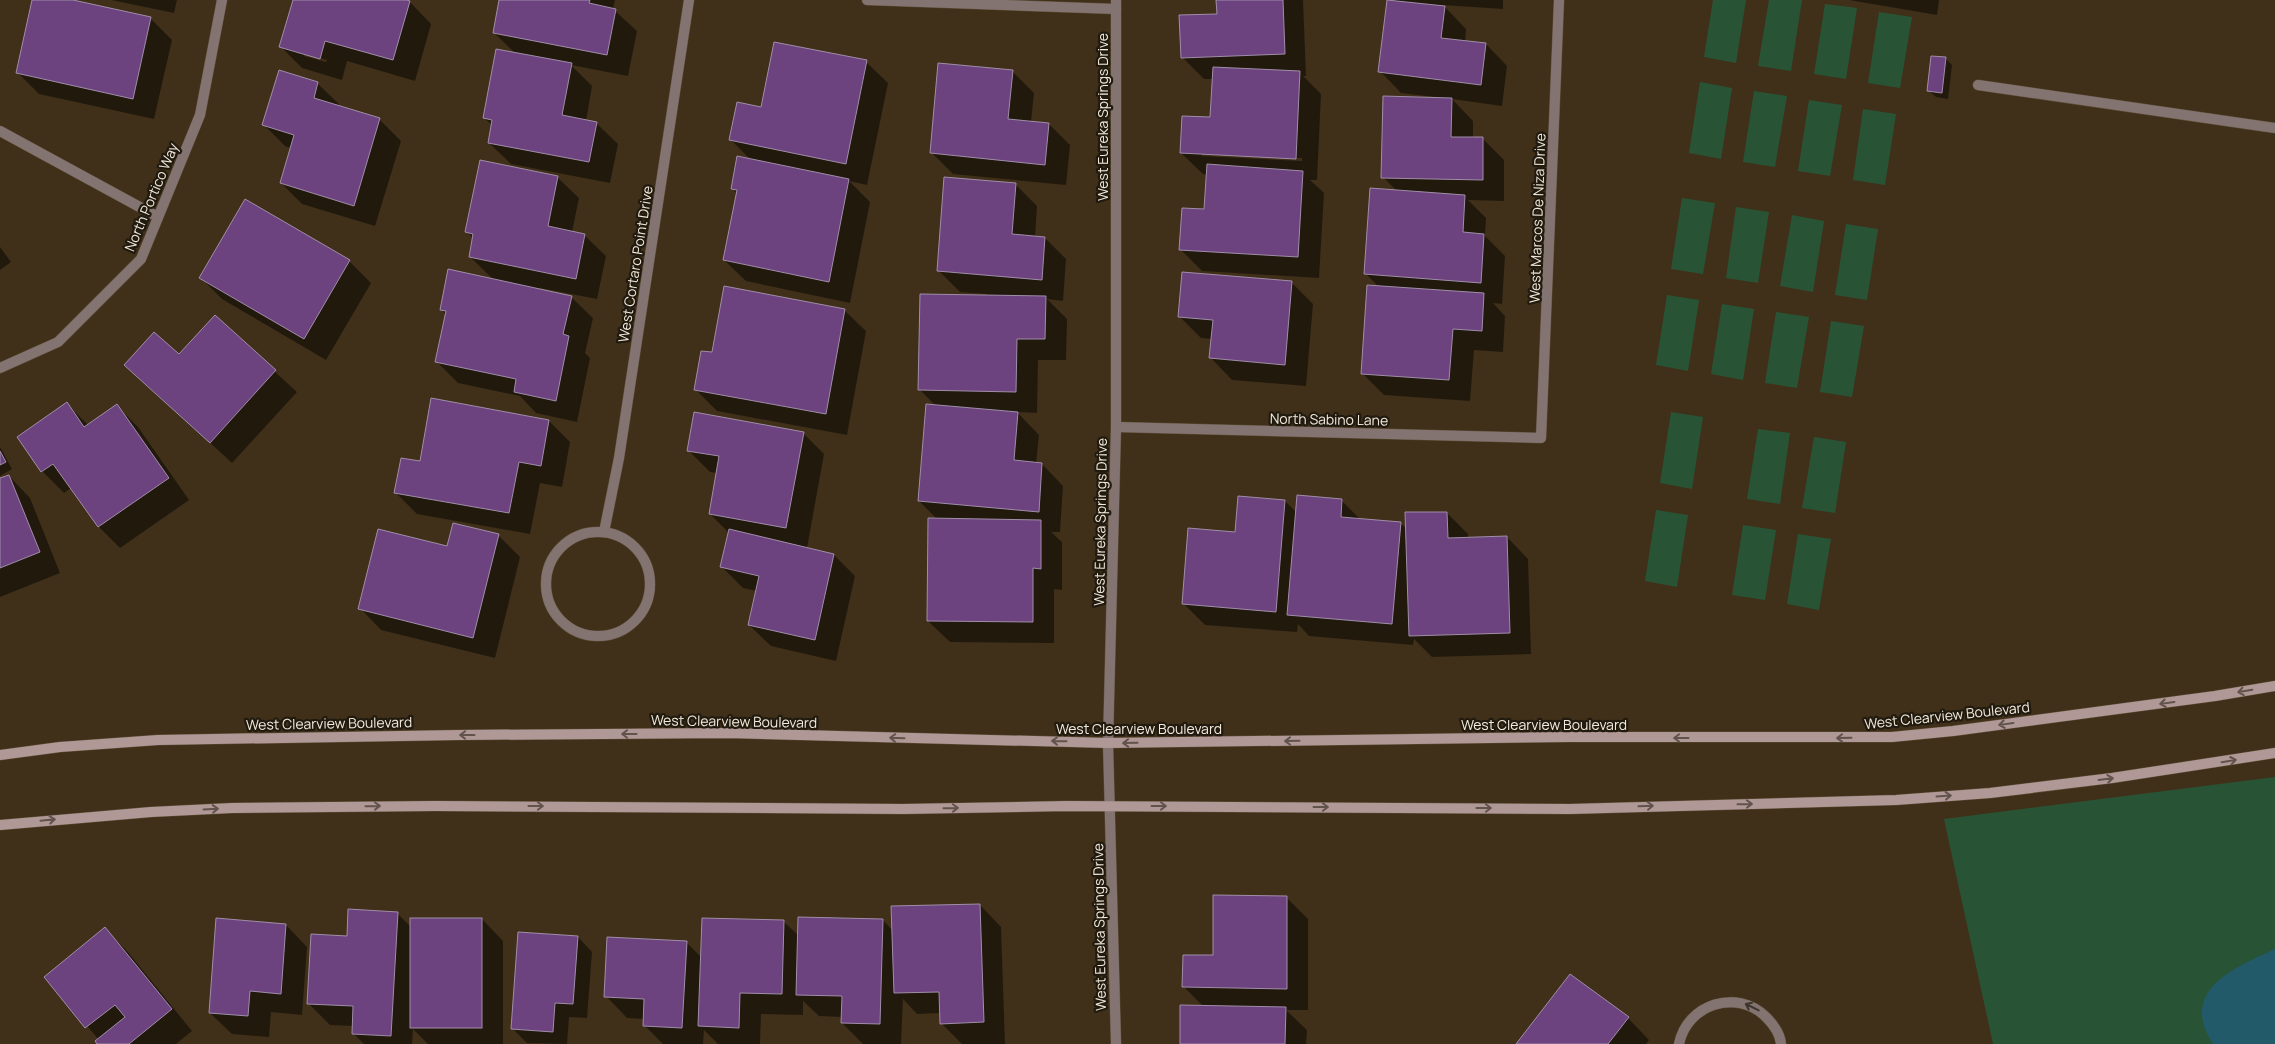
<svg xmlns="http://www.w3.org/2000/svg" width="2275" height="1044" font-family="Manrope,sans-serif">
<rect width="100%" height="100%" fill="#403019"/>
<g fill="#285435">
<polygon points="1713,0 1746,0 1736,63 1704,57"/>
<polygon points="1769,0 1802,0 1791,71 1758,66"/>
<polygon points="1825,4 1857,8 1846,79 1814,74"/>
<polygon points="1879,12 1912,17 1900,88 1868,83"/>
<polygon points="1700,82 1732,88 1721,159 1689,153"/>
<polygon points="1754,91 1787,96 1775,167 1743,162"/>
<polygon points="1809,100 1842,105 1830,176 1798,171"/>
<polygon points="1863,109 1896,114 1885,185 1853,180"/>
<polygon points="1682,198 1715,203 1703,274 1671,269"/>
<polygon points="1736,207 1769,212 1758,283 1726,278"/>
<polygon points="1792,215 1824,221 1813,292 1780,286"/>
<polygon points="1846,224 1878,229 1867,300 1835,295"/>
<polygon points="1667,295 1699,300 1688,371 1656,365"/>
<polygon points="1722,304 1754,309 1743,380 1711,374"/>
<polygon points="1776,312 1809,317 1797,388 1765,383"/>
<polygon points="1831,321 1864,326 1852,397 1820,392"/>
<polygon points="1671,412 1703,417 1692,489 1660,483"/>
<polygon points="1758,429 1790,433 1780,504 1747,499"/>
<polygon points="1814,437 1846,442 1835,513 1802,508"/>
<polygon points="1656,510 1688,515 1677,587 1645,581"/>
<polygon points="1743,525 1776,530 1765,600 1732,595"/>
<polygon points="1798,534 1831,539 1819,610 1787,604"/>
<polygon points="2275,777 2275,1044 1993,1044 1944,819"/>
</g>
<path fill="#225a6a" d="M 2275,949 L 2275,1044 L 2213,1044 C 2178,990 2234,968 2275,949 Z"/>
<g fill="#0007" fill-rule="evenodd">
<polygon points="33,0 67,0 150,18 172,40 154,119 39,94 17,72"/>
<polygon points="111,0 177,0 174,13"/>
<path d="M 294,0 L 402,0 L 410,2 L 431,24 L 415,81 L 347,61 L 342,80 L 302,68 L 281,47 ZM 304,53 L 327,60 L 326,62 L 304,56 Z"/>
<polygon points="501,0 615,0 613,9 637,31 628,76 571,65 592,86 586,121 596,123 618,144 610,183 511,164 489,143 493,126 484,118 516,54 494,33"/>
<path d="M 1218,0 L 1303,0 L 1306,76 L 1303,76 L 1321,94 L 1317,180 L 1310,180 L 1324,193 L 1319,278 L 1202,271 L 1180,249 L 1205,211 L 1208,175 L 1203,174 L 1181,153 L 1212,118 L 1213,79 L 1204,79 L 1182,57 L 1218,15 ZM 1202,153 L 1302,158 L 1302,161 L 1202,156 Z"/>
<polygon points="1388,0 1503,0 1503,9 1443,5 1466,29 1465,42 1486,44 1507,66 1502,106 1452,99 1473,121 1473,138 1482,138 1504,160 1504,201 1468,200 1486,218 1485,236 1505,256 1502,304 1493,303 1505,316 1503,352 1474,350 1470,401 1384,395 1362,373 1379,287 1366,274 1397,191 1383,177 1435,97 1401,93 1380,71"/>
<polygon points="1849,0 1939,0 1937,15"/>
<polygon points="1945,58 1952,65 1948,99 1936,97 1928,90"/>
<polygon points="866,62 888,83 867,185 849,181 870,202 850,303 746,281 724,260 737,194 732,188 751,160 730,139 762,108"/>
<polygon points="1013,72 1034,93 1031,122 1049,124 1070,145 1066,185 953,174 931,152"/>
<polygon points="317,83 339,104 338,107 379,119 401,141 375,226 302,204 281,183 291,148 285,146 264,125"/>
<polygon points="557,177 579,198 572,232 584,235 606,256 597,299 540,288 539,290 571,297 593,318 585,353 590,358 577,422 536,413 520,396 458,383 436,361 446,315 441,309 494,280 470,257 474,239 467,232"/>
<polygon points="1016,185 1037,206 1035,237 1045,238 1066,259 1063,301 1047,299 1067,319 1066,360 1038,360 1037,413 1017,412 1039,435 1036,464 1042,464 1063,486 1060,532 1051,532 1062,542 1062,590 1054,589 1054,643 950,642 928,621 937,519 919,501 936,406 920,390 987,296 987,294 960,292 938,270"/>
<polygon points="0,247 11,262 0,270"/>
<polygon points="349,261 371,283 326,360 222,299 201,278"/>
<polygon points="1291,282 1313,304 1306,386 1232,380 1211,358 1212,339 1201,338 1180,317"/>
<polygon points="844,310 866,331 847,435 717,411 695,389 713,354"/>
<polygon points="215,317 297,392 232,463 126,365 179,356"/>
<polygon points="67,404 88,425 117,406 138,427 189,500 120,548 98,526 71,488 64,493 42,471 18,437"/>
<polygon points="549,421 570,442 562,487 540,483 530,534 417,514 396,493 421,462"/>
<polygon points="803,433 824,454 807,548 834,555 855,576 836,661 771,646 749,625 757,591 743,588 721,566 729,533 710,514 717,473 710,472 688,450"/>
<polygon points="0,447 12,469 0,476"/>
<polygon points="9,476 30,498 60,573 0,597 0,480"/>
<polygon points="1285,501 1297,513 1342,501 1360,519 1400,523 1407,529 1447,513 1468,534 1468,538 1507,537 1528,559 1531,654 1432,657 1414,639 1413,645 1309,636 1298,624 1297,632 1205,625 1183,603 1237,533"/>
<polygon points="498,535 520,557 495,658 381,630 360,608 448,548"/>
<polygon points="1287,898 1308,919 1308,1010 1286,1010 1307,1030 1306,1044 1181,1044 1204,1007 1184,987"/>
<polygon points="980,905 1001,927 1005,1044 962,1044 941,1023 941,1013 917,1014 903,999 901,1044 863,1044 842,1023 842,1017 819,1016 803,1001 803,1015 761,1014 760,1044 718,1044 704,1030 703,1044 663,1044 644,1025 644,1019 627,1018 606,996 686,942 702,958 784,922 799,936 883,920 893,931"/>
<polygon points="397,913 411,927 482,919 503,941 503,1044 428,1044 413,1029 412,1044 364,1044 353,1033 354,1026 330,1025 308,1003 348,937"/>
<polygon points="286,925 307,947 302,1015 271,1012 269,1037 232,1034 210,1013"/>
<polygon points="105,929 127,951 192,1031 176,1044 99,1044 99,1040 46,977"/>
<polygon points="578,937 592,952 587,1018 569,1017 567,1044 527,1043 513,1029"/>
<polygon points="1628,1018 1649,1040 1646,1044 1518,1044"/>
</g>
<g fill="#6c427f" stroke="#a08ea9">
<polygon points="32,0 73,0 151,17 133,99 16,73"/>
<polygon points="293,0 407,0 410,1 393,60 325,41 320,59 279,47"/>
<polygon points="499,0 590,0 589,3 616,9 607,55 493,33"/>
<polygon points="1216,0 1283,0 1285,54 1181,58 1179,15 1217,14"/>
<polygon points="1387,0 1445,6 1441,38 1486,43 1481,85 1378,72"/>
<polygon points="774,42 867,60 846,164 729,140 737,102 761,107"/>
<polygon points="496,49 572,63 562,115 597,122 589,162 488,143 492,120 483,118"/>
<polygon points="1931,56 1946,57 1942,93 1927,91"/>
<polygon points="938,63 1013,70 1008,119 1049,123 1045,165 930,153"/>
<polygon points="1213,67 1300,71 1296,159 1180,153 1182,116 1210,117"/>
<polygon points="279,70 318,82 314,98 380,118 354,206 280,183 294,135 262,125"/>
<polygon points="1383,96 1452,98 1451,137 1483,137 1483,180 1381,178"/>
<polygon points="737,156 849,179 829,282 723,260 737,190 731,189"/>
<polygon points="480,160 558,176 548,226 585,234 576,279 469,257 473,234 465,232"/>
<polygon points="1207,164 1303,171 1298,257 1179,250 1182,208 1204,209"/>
<polygon points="944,177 1016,183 1012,234 1045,237 1042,280 937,271"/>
<polygon points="1370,188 1465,195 1463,232 1484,234 1481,283 1364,274"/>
<polygon points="245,199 350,260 304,339 199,278"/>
<polygon points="448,269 572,296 563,334 569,336 556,401 514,392 516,379 435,362 446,311 440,310"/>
<polygon points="1182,272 1292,281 1285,365 1209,358 1213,320 1178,317"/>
<polygon points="1367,285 1484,293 1482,331 1453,329 1449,380 1361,374"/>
<polygon points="724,286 845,309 826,414 694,390 701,351 712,352"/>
<polygon points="920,294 1046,296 1045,339 1017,339 1016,392 918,390"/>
<polygon points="215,315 276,370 210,443 124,365 154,332 179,354"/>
<polygon points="431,398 549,420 541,466 519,462 509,513 394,493 401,458 420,461"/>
<polygon points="67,402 84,427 117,404 169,478 98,527 53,464 41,472 17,437"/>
<polygon points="926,404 1018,412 1014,460 1042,463 1039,512 918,501"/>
<polygon points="694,412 804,432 786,528 709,514 719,456 687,451"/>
<polygon points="0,451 6,462 0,465"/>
<polygon points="9,475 40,552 0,568 0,478"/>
<polygon points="1297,495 1342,499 1341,517 1401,522 1392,624 1287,615"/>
<polygon points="1238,496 1285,500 1276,612 1182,604 1188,528 1235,532"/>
<polygon points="1405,512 1447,512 1448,538 1507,536 1510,633 1409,636"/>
<polygon points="928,518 1041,520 1041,569 1033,568 1033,622 927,621"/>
<polygon points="453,523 499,534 473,638 358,609 378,529 447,546"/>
<polygon points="729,529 834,554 815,640 748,625 759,576 720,567"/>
<polygon points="1213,895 1287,896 1287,989 1182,987 1183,955 1213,955"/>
<polygon points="980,904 984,1022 940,1024 939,992 894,993 891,906"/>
<polygon points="348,909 398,912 391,1036 352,1034 353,1006 307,1004 311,934 347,936"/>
<polygon points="798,917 883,919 880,1024 841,1023 842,996 796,995"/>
<polygon points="216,918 286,924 281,994 250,991 248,1016 209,1013"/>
<rect x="410" y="918" width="72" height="110"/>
<polygon points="702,918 784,920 782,994 740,993 739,1028 698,1026"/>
<polygon points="105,927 172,1009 129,1044 97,1044 95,1041 125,1017 115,1005 85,1028 44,977"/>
<polygon points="518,932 578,936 573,1004 555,1003 553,1032 511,1029"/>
<polygon points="607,937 687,941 682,1028 643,1026 644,999 604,997"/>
<polygon points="1570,974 1629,1017 1608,1044 1516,1044"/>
<polygon points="1180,1005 1286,1007 1285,1044 1180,1044"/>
</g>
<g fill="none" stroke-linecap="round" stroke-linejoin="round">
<defs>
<polyline id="lane" points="1978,85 2275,128"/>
<g id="street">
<polyline points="867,0 1116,9"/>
<polyline points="0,131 158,217"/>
<polyline points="0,368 58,342 141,259 200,115 222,0"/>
<polyline points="1116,427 1541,438 1559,0"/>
<polyline points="604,532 619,458 689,0"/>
<circle cx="598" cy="584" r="52"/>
<polyline points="1116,1044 1108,743 1116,427 1116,0"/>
<path d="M 1679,1044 C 1687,1004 1737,988 1766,1017 C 1774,1025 1780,1033 1781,1044"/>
</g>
<g id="secondary">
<polyline points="0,755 60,747 158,740 459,735 727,733 1108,743 1569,737 1892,737 1953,731 2215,696 2275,686"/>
<polyline points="0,825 151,812 232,808 435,806 903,809 1067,806 1570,809 1896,800 1990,793 2112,778 2275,753"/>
</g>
</defs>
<use href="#lane" stroke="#5d4e38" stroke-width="11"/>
<use href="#street" stroke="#5d4e38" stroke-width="11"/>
<use href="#secondary" stroke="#5d4e38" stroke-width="11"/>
<use href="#lane" stroke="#837472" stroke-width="10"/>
<use href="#street" stroke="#837472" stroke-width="10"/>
<use href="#secondary" stroke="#b09896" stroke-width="10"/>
</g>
<defs><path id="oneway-shaft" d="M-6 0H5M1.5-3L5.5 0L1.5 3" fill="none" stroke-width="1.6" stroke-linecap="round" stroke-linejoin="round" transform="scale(1.25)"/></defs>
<g stroke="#61534c">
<use href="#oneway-shaft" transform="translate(2245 691) rotate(170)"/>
<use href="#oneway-shaft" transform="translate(2167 703) rotate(172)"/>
<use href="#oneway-shaft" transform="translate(2006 724) rotate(172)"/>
<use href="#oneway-shaft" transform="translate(629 734) rotate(180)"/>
<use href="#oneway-shaft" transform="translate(467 735) rotate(180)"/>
<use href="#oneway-shaft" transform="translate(897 738) rotate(-178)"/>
<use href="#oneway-shaft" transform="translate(1681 738) rotate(-180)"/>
<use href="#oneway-shaft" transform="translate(1844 738) rotate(179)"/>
<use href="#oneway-shaft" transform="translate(1059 741) rotate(-179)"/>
<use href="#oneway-shaft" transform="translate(1292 741) rotate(179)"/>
<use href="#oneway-shaft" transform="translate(1130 743) rotate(179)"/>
<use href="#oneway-shaft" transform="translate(2229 761) rotate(-9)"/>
<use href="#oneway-shaft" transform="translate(2106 779) rotate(-7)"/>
<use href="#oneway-shaft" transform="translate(1944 796) rotate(-4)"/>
<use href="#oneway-shaft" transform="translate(1745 804) rotate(-1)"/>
<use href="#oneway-shaft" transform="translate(373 806) rotate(-1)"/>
<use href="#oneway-shaft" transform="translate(536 806)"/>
<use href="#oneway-shaft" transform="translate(1159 806)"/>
<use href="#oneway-shaft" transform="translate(1646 806) rotate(-2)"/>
<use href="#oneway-shaft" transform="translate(1321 807)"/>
<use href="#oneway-shaft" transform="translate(951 808) rotate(-1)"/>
<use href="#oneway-shaft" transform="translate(1484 808)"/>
<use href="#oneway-shaft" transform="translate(211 809) rotate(-3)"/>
<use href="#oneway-shaft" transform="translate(48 820) rotate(-6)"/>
</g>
<use stroke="#3e352d" href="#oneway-shaft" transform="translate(1752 1007) rotate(-154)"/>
<g text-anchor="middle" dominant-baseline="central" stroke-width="4.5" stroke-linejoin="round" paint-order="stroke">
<g font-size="14" fill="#f3eadb" stroke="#211a0f">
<text transform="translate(1102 117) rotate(-90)">West Eureka Springs Drive</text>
<text transform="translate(151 197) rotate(-67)">North Portico Way</text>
<text transform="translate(1537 218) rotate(-88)">West Marcos De Niza Drive</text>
<text transform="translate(635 264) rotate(-81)">West Cortaro Point Drive</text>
<text transform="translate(1329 419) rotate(1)">North Sabino Lane</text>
<text transform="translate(1100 522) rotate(-89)">West Eureka Springs Drive</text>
<text transform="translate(1947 715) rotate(-6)">West Clearview Boulevard</text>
<text transform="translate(734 721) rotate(1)">West Clearview Boulevard</text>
<text transform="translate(329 723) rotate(-1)">West Clearview Boulevard</text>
<text x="1544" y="724">West Clearview Boulevard</text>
<text x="1139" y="728">West Clearview Boulevard</text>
<text transform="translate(1099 927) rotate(-91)">West Eureka Springs Drive</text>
</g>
</g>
</svg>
